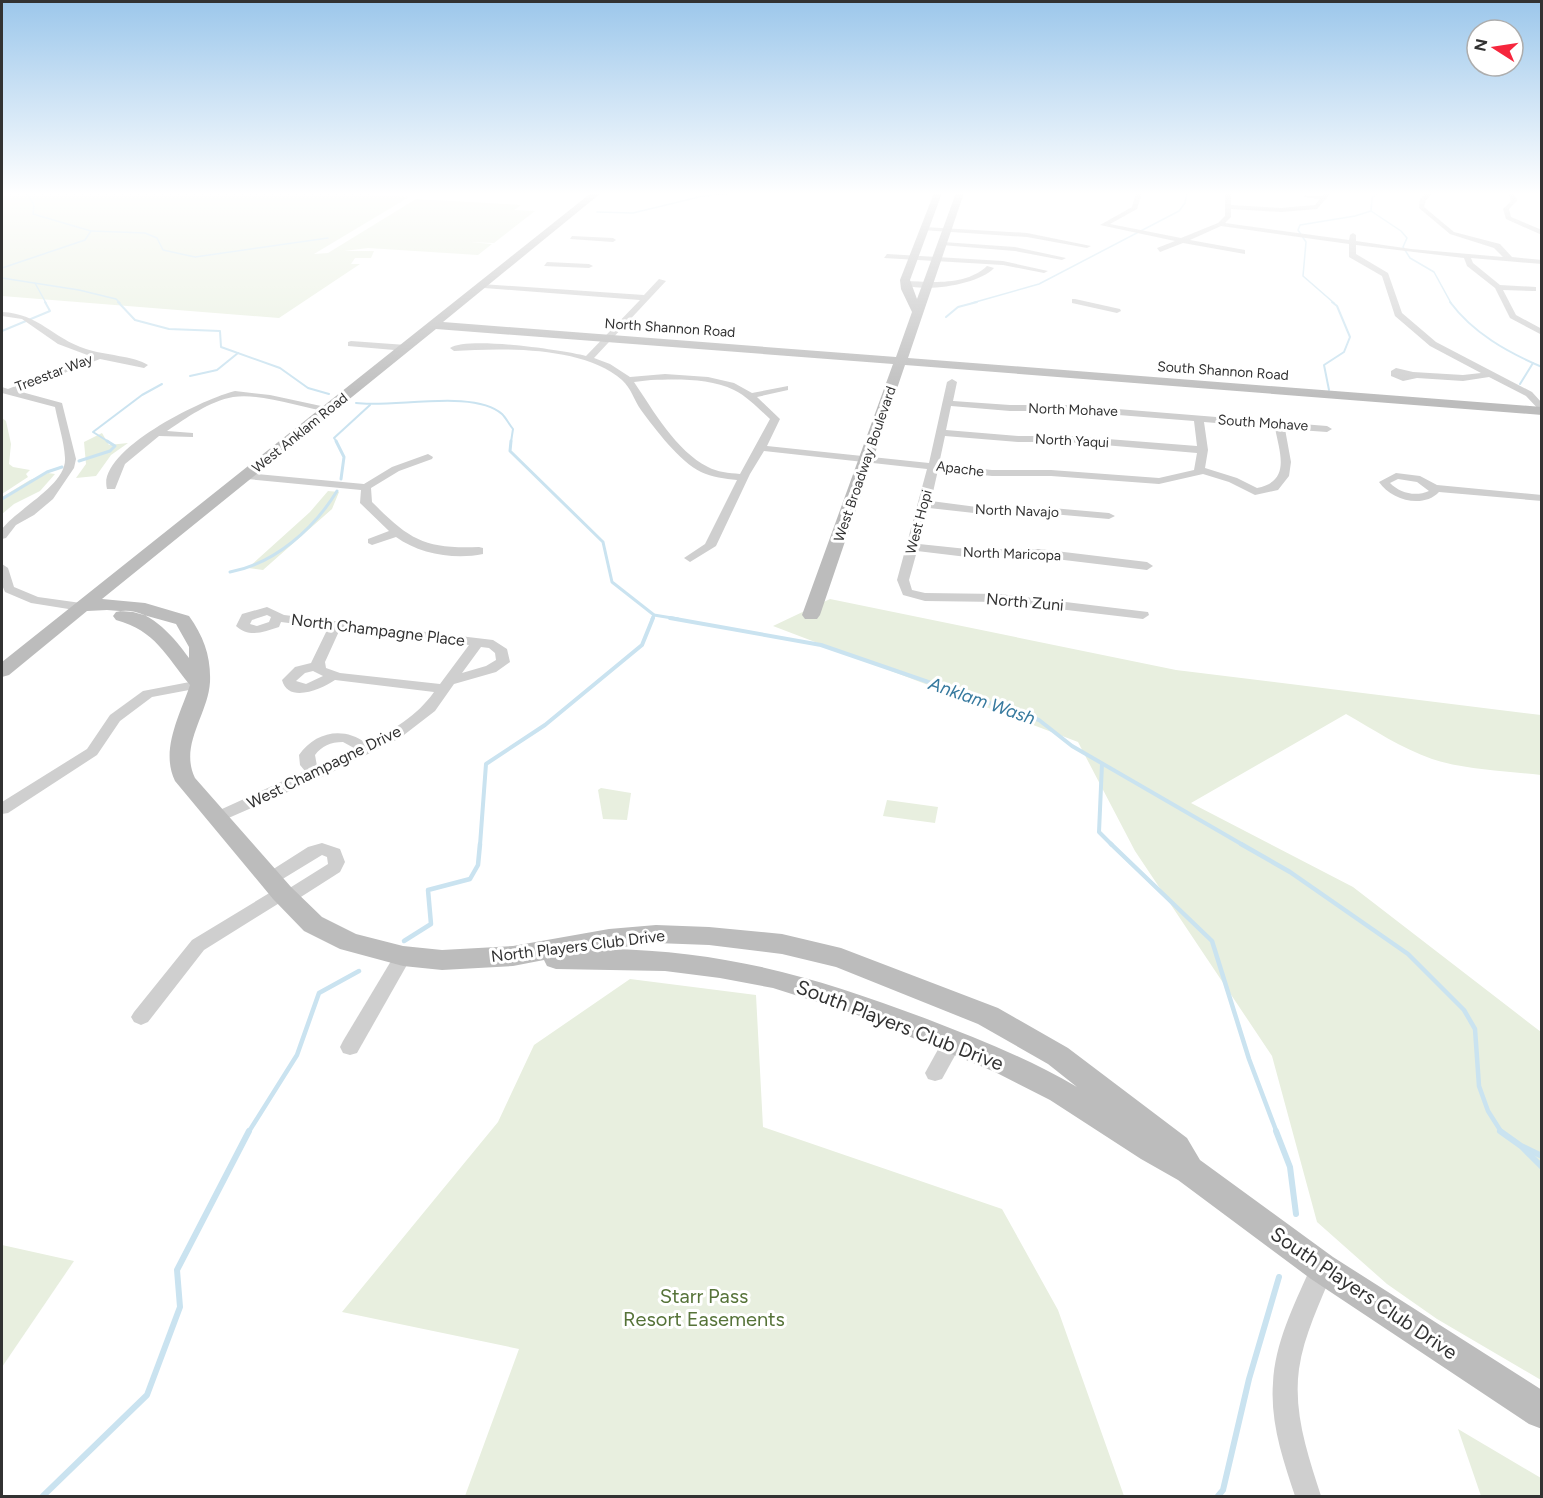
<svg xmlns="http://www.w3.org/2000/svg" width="1543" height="1498" font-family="Figtree,sans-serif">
<rect width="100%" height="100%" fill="#fff"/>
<g fill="#e8efdf">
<polygon points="2,193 356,193 409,197 314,254 328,253 416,199 521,205 514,210 535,211 494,243 469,242 492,244 478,255 368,248 344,251 374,251 371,258 355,258 351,264 360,264 279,318 2,296"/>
<polygon points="2,418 6,421 11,444 9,464 13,467 30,470 26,474 28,477 2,494"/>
<polygon points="102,433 109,445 128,443 111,455 96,476 76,478 86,464 84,442"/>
<polygon points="48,473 55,474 40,491 14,504 2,514 2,497 30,480"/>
<polygon points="328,491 339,492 332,509 263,570 248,568 310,512"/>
<path d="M 830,599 L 1176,670 L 1541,715 L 1541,775 C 1506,771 1466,770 1432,759 C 1401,748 1374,730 1346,714 L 1191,803 L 1353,887 L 1541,1032 L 1541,1380 L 1437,1319 L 1387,1284 L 1317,1222 L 1272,1056 L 1135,851 L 1078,742 L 773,626 Z"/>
<polygon points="601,788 631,793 627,820 603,819 598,790"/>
<polygon points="887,800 938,807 935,823 883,816"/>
<polygon points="630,979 756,995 763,1127 1002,1209 1058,1310 1124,1496 465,1496 519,1349 342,1312 498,1122 534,1045"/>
<polygon points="2,1245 74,1261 2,1367"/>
<polygon points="1458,1429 1541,1478 1541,1496 1481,1496"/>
</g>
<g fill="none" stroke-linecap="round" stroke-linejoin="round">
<g stroke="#cae3f0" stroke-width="1.5">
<polyline points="1377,193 1372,198 1371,211 1401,231 1407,238 1403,247 1410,258 1434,272 1451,303"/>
<polyline points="597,212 633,213 703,196 736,193"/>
<polyline points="91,231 145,233 157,238 163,250 195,257 328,238"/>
<polyline points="2,268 85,240 91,231 33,214 34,205 27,193"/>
<polyline points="2,278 79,290 116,299 120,303"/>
<polyline points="35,283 46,303"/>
<polyline points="972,303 1039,284 1179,211 1185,203 1187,193"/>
<polyline points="1334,303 1303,276 1306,242 1298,230 1300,225 1355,216 1371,211"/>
</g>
<g stroke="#cae3f0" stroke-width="2">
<polyline points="118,302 135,320 169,329 220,331 221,347 280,368 308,388 329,394"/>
<path d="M 1450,302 C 1473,333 1507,352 1542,367"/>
<polyline points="946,317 958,307 977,302"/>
<polyline points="2,331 50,311 45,302"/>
<polyline points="190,376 217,370 238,353"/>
<polyline points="1520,384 1533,363"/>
<polyline points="1329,390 1324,365 1344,352 1350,337 1337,306 1332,302"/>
<path d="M 356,403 C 394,408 474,389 502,414 C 506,418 509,424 513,429 L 511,442"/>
<polyline points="109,442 93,432 142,395 162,384"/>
<polyline points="337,442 334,438 370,405"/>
</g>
<g stroke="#cae3f0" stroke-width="3">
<polyline points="336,441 344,457 341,479"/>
<polyline points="511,441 510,451 603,542 612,582 654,615 678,619"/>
<polyline points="79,461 110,451 115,446 107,441"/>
<polyline points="2,499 47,472 62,467"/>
<path d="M 230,572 C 274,564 314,529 337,491"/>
<polyline points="652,619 654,615"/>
</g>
<g stroke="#cae3f0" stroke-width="4">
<polyline points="670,618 821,645 1039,720 1072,746 1243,845"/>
<polyline points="1102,764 1099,832 1112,845"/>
<polyline points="480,845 486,764 545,725 642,645 653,618"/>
</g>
<g stroke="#cae3f0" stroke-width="4.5">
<polyline points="1111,844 1212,941 1249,1059 1277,1133"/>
<polyline points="1241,844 1290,872 1408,954 1464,1010 1475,1029 1479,1086 1488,1111 1502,1133"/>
<polyline points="404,941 431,924 428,890 470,879 478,865 480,844"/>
<polyline points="248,1133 297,1055 319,993 359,971"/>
</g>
<g stroke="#cae3f0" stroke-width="6">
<polyline points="1276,1131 1290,1167 1296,1214"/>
<polyline points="1500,1131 1521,1146 1542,1156"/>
<polyline points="1523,1148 1542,1167"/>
<polyline points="43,1496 147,1395 180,1307 177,1270 249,1131"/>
<polyline points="1218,1496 1223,1490 1249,1379 1279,1277"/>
</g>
<g fill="#cfcfcf" fill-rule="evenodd">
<polygon points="1136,193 1142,193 1137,209 1110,224 1181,238 1218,223 1225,216 1225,193 1231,193 1231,205 1281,208 1315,205 1320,199 1304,197 1304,195 1322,196 1325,193 1331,193 1317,209 1281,212 1231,209 1231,217 1225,223 1349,240 1350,235 1353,233 1356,235 1356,241 1411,249 1503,257 1494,248 1450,234 1419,208 1420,199 1426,193 1433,193 1426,200 1424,207 1454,232 1500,244 1512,257 1542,260 1542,264 1471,258 1473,263 1500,285 1536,287 1536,291 1533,291 1503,290 1516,315 1542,329 1542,335 1510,318 1495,288 1467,266 1464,258 1356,245 1356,254 1388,273 1402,313 1436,342 1532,392 1542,403 1542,413 1526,396 1489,377 1463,381 1417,378 1403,381 1391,376 1391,371 1396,368 1413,372 1463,375 1481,373 1430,346 1395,316 1382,276 1349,257 1349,244 1221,226 1190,240 1245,250 1245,254 1183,243 1160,252 1157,248 1175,241 1100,225 1132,207"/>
<polygon points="1508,193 1514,193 1517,201 1509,209 1511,217 1542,230 1542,235 1506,219 1503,209 1511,201"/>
<polygon points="924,227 1027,233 1091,246 1087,248 1027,237 922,230"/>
<polygon points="572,236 613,238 616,240 613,242 570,239"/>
<polygon points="943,242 1015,247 1066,258 1062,260 1015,251 941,245"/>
<polygon points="887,254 1003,261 1048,271 1044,273 1003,265 884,258"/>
<polygon points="547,262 589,264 593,266 589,268 544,266"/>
<path d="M 987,266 L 994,268 C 979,285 920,294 901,283 L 905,281 C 932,282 966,286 987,266 Z"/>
<path d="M 659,279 L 666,281 L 594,358 L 610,364 L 630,377 L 665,374 L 708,377 L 734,383 L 752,393 L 788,386 L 788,390 L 757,397 L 780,419 L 767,446 L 929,463 L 947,382 L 952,379 L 957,382 L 953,401 L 1010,405 L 1068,405 L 1327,426 L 1332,429 L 1327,432 L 1285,429 L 1291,462 L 1289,476 L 1278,490 L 1255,495 L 1229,482 L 1203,474 L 1159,484 L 1051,476 L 992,476 L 938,470 L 931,501 L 992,509 L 1052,508 L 1109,513 L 1115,516 L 1109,519 L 1052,514 L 992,515 L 929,508 L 919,544 L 967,549 L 1039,549 L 1147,562 L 1153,566 L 1147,570 L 1039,557 L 967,557 L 917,551 L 909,580 L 912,590 L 925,593 L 1000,594 L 1148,612 L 1149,615 L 1143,619 L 1000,602 L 925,601 L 903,595 L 897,580 L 927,469 L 764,451 L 750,474 L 716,546 L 690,562 L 684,558 L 705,544 L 737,480 C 725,479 712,477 701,472 C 680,462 655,429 641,410 C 634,400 631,388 622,380 C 583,346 503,348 454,351 L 450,348 C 468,336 562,350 586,356 L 640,300 L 484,288 L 480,286 L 481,284 L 644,295 ZM 651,380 C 677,379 710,378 734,390 C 748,397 759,409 770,419 L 740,474 C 729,473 717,472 708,467 C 676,451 653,410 634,382 ZM 951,406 L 1010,411 L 1068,411 L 1194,421 L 1197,446 L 1069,436 L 1018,436 L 946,430 ZM 1204,422 L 1275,428 C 1280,454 1291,481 1257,488 L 1237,478 L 1205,468 L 1208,450 ZM 945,436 L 1018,442 L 1069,442 L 1197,453 L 1194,470 L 1159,478 L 1051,470 L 992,470 L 939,464 Z"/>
<polygon points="1075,299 1120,309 1121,311 1117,313 1072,303 1072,299"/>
<path d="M 2,312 C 40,314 52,338 86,349 C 103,355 135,356 148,365 L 144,368 L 100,359 L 18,391 L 62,403 L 76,459 L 74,468 L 53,499 L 34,515 L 16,525 L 6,538 L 2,539 L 2,529 C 18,508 67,485 65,458 C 64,441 58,423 55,407 L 2,393 L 2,387 L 8,389 L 90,356 L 58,344 L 22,319 L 2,316 Z"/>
<polygon points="351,341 406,345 410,348 406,351 348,346 348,342"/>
<path d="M 235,391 L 270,395 L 335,409 L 330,412 C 300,408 264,393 233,397 C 210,401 186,418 167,431 L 193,433 L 193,437 L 159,436 L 125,464 L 115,489 L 107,489 C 96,450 205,398 235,391 Z"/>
<path d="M 428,454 L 433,457 L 432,459 L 399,471 L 371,488 L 372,502 C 410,540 424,549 479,547 L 483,548 L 483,554 C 455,560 419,554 396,537 L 372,545 L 368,543 L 368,539 L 389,531 L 360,503 L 361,490 L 247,479 L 242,476 L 247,473 L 364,484 L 392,467 Z"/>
<path d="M 1396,473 L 1420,476 L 1437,485 L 1542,495 L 1542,501 L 1439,492 C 1423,509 1391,500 1379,482 ZM 1398,479 L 1417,482 L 1429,491 C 1415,497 1400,493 1390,483 Z"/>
<polygon points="2,564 8,568 14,587 38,597 81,603 87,607 81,611 31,603 5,592 2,585"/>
<path d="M 267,607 L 284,615 L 493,640 L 507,649 L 510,662 L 496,672 L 454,684 L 435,711 L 400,738 L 320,778 L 217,823 L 211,822 L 209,818 L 211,814 L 305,771 L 300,765 L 299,755 C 315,732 343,726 366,743 C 392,731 417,716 434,692 L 335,680 C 322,689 288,704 282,680 L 295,667 L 311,663 L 328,628 L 281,622 L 279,627 C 264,632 249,638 236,626 L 242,614 ZM 267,615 L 271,617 L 269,622 L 257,626 L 250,624 L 252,620 ZM 340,629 L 469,645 L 440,684 L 340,673 L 326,668 L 325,662 ZM 481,647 L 489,648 L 495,653 L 496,660 L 486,666 L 462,673 ZM 313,671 L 323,676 L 306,684 L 296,681 L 305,673 ZM 343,742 L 354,748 L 317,766 L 315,755 C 322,746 330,742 343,742 Z"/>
<polygon points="200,680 207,684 205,687 152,697 120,721 97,755 8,813 2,814 2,802 87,749 110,715 143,691"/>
<polygon points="322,843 340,849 345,862 340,872 293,902 287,904 281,902 204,950 148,1022 141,1025 134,1022 131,1017 134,1012 192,940 276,889 282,887 288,889 328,864 327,857 322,855 276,883 264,883 261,879 264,875 308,847"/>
<polygon points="403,949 409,951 412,956 357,1053 350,1055 343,1053 340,1047 343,1041 397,951"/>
<polygon points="953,1033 960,1035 963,1041 942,1079 935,1081 928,1079 925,1073 946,1035"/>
<path d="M 1322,1257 L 1330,1260 L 1334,1268 C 1321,1301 1304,1334 1299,1369 C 1293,1413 1308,1455 1321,1496 L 1295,1496 C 1283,1460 1270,1422 1273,1383 C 1275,1340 1297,1299 1314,1260 Z"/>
</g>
<path fill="#bcbcbc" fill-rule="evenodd" d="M 591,193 L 601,193 L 443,322 L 896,357 L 912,312 L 901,289 L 900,280 L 934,193 L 942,193 L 910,280 L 917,299 L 956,193 L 964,193 L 908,358 L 1542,407 L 1542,415 L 905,365 L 820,615 L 817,619 L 805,619 L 802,615 L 893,364 L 436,329 L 102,599 L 145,603 L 189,616 C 204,637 211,657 210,682 C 208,715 179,745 195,778 L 291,887 L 322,917 L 356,934 L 403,946 L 442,950 L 513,946 L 609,929 L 656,925 L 709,927 L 782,934 L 841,948 L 998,1008 L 1068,1048 L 1187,1138 L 1200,1160 L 1333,1257 L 1542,1390 L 1542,1429 L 1529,1424 L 1311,1279 L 1178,1180 L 1141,1159 L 1050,1100 L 995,1072 L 855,1014 L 773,988 L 720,978 L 665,971 L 556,969 L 547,966 L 544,960 L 513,966 L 442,970 L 403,966 L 340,949 L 304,931 L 273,899 L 175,781 C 160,750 180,715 190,685 C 165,655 156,631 116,620 L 113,616 L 116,612 C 147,604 173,636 189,658 L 189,647 L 176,624 L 133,612 L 107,610 L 87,611 L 9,675 L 2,677 L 2,662 ZM 656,943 L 709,945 L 782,954 L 836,967 L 978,1024 L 1048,1064 L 1077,1087 C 1030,1059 978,1039 927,1019 C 816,977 726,951 607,949 Z"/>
</g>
<linearGradient id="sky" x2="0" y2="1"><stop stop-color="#9cc7eb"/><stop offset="0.48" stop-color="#fff"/><stop offset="1" stop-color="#fff" stop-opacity="0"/></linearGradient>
<rect width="1543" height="403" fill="url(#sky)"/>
<g text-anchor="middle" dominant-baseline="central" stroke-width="6" stroke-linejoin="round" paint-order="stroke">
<g font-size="14" fill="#323232" stroke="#fff">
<text transform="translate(670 328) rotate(4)">North Shannon Road</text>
<text transform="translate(1223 371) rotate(4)">South Shannon Road</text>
<text transform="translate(54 373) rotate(-21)">Treestar Way</text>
<text transform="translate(1073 410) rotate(2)">North Mohave</text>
<text transform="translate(1263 423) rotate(4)">South Mohave</text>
<text transform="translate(300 433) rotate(-39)">West Anklam Road</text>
<text transform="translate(1072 441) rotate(3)">North Yaqui</text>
<text transform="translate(865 464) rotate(-71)">West Broadway Boulevard</text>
<text transform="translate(960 469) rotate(7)">Apache</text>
<text transform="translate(1017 511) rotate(2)">North Navajo</text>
<text transform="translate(919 522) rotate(-75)">West Hopi</text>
<text transform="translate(1012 554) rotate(2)">North Maricopa</text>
</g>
<g font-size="16" fill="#323232" stroke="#fff">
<text transform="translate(1025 602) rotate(5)">North Zuni</text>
<text transform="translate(378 630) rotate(7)">North Champagne Place</text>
<text transform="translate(324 767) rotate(-26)">West Champagne Drive</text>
<text transform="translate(578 946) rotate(-7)">North Players Club Drive</text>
</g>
<g font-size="18" font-style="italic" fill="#36799e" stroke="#fff">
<text transform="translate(982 701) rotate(19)">Anklam Wash</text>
</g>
<g font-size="20" fill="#323232" stroke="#fff">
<text transform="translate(900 1025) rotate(21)">South Players Club Drive</text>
<text transform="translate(1364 1293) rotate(34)">South Players Club Drive</text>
</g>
<g font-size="20" fill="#567339" stroke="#fff">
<text x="704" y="1296">Starr Pass<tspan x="704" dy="23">Resort Easements</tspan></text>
</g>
</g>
<rect width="1543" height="1498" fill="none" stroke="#323232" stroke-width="6"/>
<g transform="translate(1495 48) rotate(282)"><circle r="28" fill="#ffffff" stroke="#adadad" stroke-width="1.5"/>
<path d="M0-4.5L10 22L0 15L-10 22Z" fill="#f6263d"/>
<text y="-9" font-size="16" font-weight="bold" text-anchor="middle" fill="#323232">N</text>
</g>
</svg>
